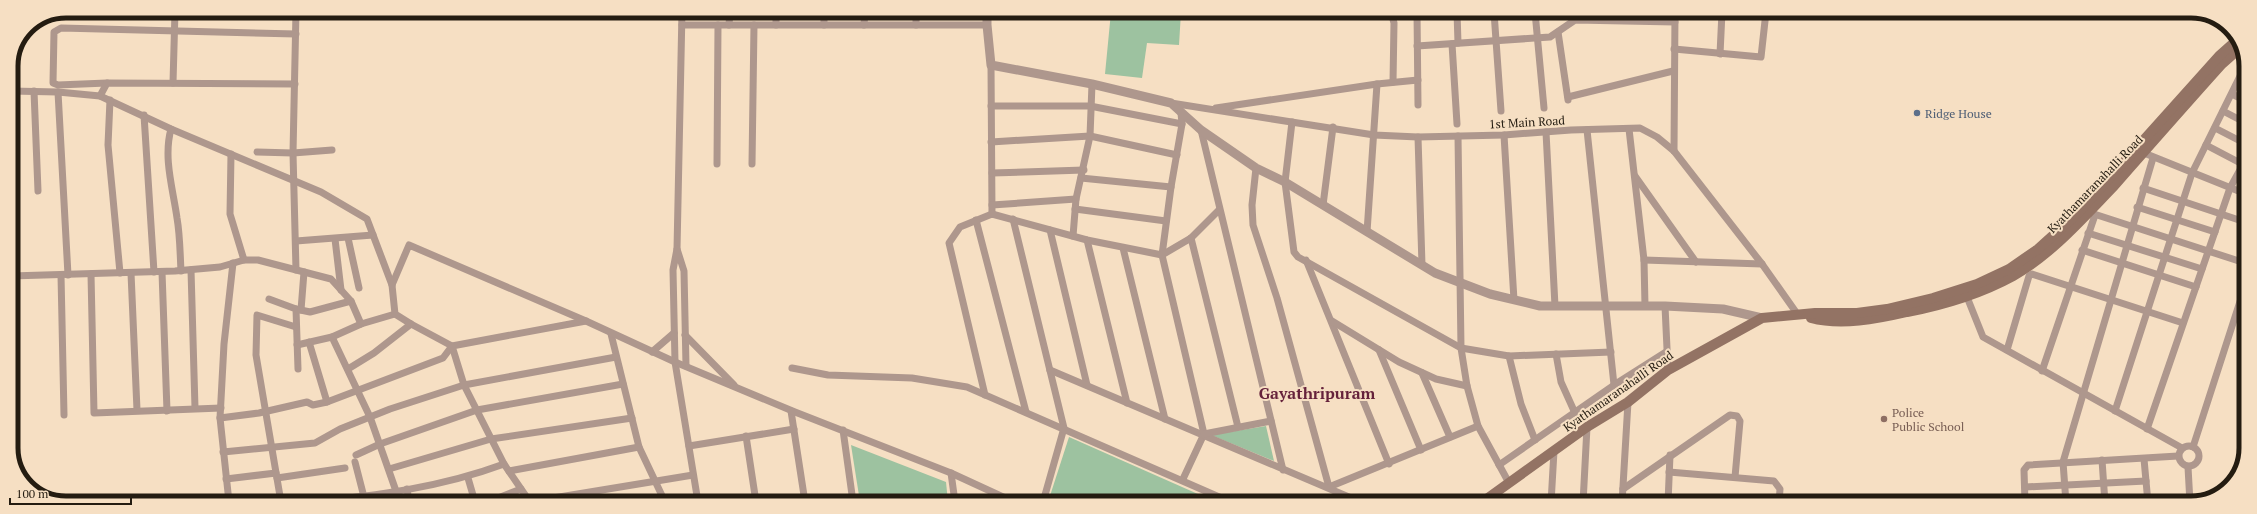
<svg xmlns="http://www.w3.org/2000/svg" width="2257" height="514" font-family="'PT Serif',serif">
<rect width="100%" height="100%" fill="#f6dfc3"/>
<g fill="#9dc2a0">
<polygon points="1111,12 1181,12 1179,45 1147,43 1142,78 1105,74"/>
<polygon points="1266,426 1274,461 1211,435"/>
<polygon points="1069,437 1216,502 1048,502"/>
<polygon points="851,445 946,482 948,502 860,502"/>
</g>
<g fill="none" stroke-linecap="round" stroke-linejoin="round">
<g stroke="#ae978d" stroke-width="7">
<polyline points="296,11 293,153 296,270"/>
<polyline points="1391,12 1394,23 1393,82"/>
<polyline points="1417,12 1418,105"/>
<polyline points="1457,12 1458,43"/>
<polyline points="1494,12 1501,111"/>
<polyline points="1535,12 1544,108"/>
<polyline points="682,25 987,25"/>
<polyline points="729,25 730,11"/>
<polyline points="776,25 776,11"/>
<polyline points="824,25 824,11"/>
<polyline points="864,25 865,11"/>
<polyline points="916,25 916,11"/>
<polyline points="1558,32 1568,100"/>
<polyline points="1452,44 1457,124"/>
<polyline points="1417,46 1550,37 1575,20 1675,22"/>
<polyline points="1674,49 1761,57 1766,12"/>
<polyline points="1720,54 1722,12"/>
<polyline points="991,65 992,214"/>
<polyline points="107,83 58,85 53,83 54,32 61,28 296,34"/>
<polyline points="173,83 175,11"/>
<polyline points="11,91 58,92 100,96 171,129 321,192 367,219 392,285"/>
<polyline points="34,91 38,191"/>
<polyline points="58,92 68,275"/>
<polyline points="2232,94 2246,101"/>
<polyline points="100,96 107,83 295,84"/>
<polyline points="1568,97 1673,71"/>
<polyline points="110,100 108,145 120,273"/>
<polyline points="1171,103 1374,135 1418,137 1504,135 1571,130 1640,128 1657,137 1674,151 1762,264 1798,315"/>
<polyline points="991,106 1090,106 1182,124"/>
<polyline points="1216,108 1377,84 1418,80"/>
<polyline points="2223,111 2246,123"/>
<polyline points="1181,113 1182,124 1171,187 1162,255 1204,434 1183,479"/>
<polyline points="144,115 154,272"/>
<polyline points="1292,122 1285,182 1294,252 1298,257 1461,348 1509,356 1611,352"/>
<polyline points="2215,128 2246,144"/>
<path d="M 171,129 C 163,158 173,189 177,218 C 180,235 180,253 181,271"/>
<polyline points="1629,129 1644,260 1645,306"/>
<polyline points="1201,130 1283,470"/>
<polyline points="1587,130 1614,385"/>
<polyline points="1546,132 1555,306"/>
<polyline points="1504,135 1514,300"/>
<polyline points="1458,136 1461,348 1467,386 1478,426 1509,483"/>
<polyline points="1418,137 1422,265"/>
<polyline points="991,142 1090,136 1177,155"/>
<polyline points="2206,145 2246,166"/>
<polyline points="1674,151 1675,12"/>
<polyline points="257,152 293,153 332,150"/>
<polyline points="2144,153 2246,194"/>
<polyline points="231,154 230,214 244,260"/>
<polyline points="717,164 718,25"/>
<polyline points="752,164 754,25"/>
<polyline points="1256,168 1252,205 1253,225 1277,298 1329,487 1478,426"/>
<polyline points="992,173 1084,170"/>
<polyline points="1635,176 1696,262"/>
<polyline points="1081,178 1171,187"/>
<polyline points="2143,188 2245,222"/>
<path d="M 11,194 C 14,283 11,372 14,460"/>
<polyline points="992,205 1076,199"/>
<polyline points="1323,205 1333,127"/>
<polyline points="2137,207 2215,232"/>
<polyline points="1075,209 1166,221"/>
<polyline points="2091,213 2245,263"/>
<polyline points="1013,219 1064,428 1043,502"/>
<polyline points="976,220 1026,412"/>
<polyline points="1050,230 1087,385"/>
<polyline points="1367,232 1377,84"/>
<polyline points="2088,233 2202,269"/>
<polyline points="1073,236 1076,199 1090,136 1092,84"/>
<polyline points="348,238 359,288"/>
<polyline points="1191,238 1238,427"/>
<polyline points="335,239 341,290"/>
<polyline points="1087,240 1127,403"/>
<polyline points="296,241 373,235"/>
<polyline points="1123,248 1165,419"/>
<polyline points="677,249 682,11"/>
<polyline points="2082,250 2196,287"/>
<polyline points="1306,260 1389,464"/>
<polyline points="1644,260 1762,264"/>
<polyline points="191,270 195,408"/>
<polyline points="162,272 167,411"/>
<polyline points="131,273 137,410"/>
<polyline points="91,274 94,413 221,408"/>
<polyline points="61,275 64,415"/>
<polyline points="11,276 175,271 220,267 244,260 258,260 331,279 351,301 361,324"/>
<polyline points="1965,292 1983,337 2182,448"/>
<polyline points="269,299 296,309 298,369"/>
<polyline points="1665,306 1668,370"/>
<polyline points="296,309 310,312 351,301"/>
<polyline points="301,310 304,272"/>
<polyline points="1332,321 1399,362 1436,379 1467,386"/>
<polyline points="611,334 639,447 665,502"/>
<polyline points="685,335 734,385"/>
<polyline points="332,337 370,417 396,491"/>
<polyline points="309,342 327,402"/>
<polyline points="297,345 332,337 361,324 395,314"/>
<polyline points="1379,350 1421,450"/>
<polyline points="2007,350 2029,276 2032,274 2183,323"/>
<polyline points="652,352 674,333"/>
<polyline points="1556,354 1561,382 1575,413"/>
<polyline points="1509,356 1521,404 1535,440"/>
<polyline points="686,366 684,271 677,249 673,270 675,362 698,502"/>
<polyline points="792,368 828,375 912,378 967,387 1233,503"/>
<polyline points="348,369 374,353 411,324"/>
<polyline points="1050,370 1363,503"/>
<polyline points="2042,371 2095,215"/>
<polyline points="1422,373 1450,437"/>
<polyline points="985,395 949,243 960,227 992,214 1087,240 1162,255 1191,238 1219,210"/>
<polyline points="791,411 805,502"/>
<polyline points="2115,411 2192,173 2246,64"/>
<polyline points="220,418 259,413 307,402 313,405 327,402 443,358 452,346 586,321"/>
<polyline points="2147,429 2230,188 2246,159"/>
<polyline points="843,430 853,502"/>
<polyline points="1204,434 1271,421"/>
<polyline points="746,436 756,502"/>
<circle cx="2189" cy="456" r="10"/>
<polyline points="689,446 794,429"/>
<polyline points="2193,447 2245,286"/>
<polyline points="223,452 315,443 340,429 390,409 464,385 616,357"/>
<polyline points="356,455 380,444 477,410 623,384"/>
<polyline points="2144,459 2148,503"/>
<polyline points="2102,460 2105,503"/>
<polyline points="355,462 364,497"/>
<polyline points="1499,465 1614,385 1666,352"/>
<polyline points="2188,467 2190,503"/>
<polyline points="389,469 491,439 632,418"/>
<polyline points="509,471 639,447"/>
<polyline points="1669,472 1774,481 1780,489 1779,503"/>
<polyline points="951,473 955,502"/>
<polyline points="277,478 345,468"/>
<polyline points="468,478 475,502"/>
<polyline points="226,479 276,473"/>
<polyline points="2025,487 2146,481"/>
<polyline points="407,489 409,502"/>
<polyline points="1623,489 1730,415 1737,416 1740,421 1735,477"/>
<polyline points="229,502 220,418 224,344 233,263"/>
<polyline points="281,502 256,355 257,315 296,327"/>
<path d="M 310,502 C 376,496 442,487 504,464"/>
<polyline points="488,502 521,489"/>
<polyline points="529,502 693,475"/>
<polyline points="530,502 504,464 464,385 452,346 411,324 395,314 392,285 409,245 586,321 675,362 795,412 951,473 1014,502"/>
<polyline points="1551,503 1554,451"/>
<polyline points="1583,503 1587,427"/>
<polyline points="1622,503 1628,402"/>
<polyline points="1668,503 1670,455"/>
<polyline points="2025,503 2024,470 2028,465 2178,456"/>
<polyline points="2066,503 2063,462 2153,158"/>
<polyline points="2087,503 2147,500"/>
</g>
<polyline stroke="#ae978d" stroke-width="9" points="987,11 987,25 991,65 1092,84 1171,103 1201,130 1256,168 1285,182 1435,273 1490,294 1540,306 1665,306 1723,309 1762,318"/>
<g stroke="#937364" stroke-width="10">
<path d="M 1811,318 C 1841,326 1877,319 1907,312 C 1943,305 1980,294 2013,276 C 2052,254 2083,218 2114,186 C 2150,145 2186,104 2222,64 L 2240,48"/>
<polyline points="1481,503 1587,427 1628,402 1668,370 1762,318 1815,313 1857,313 1887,309 1933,298 1977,284 2009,269 2038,249 2079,212 2219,56 2237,40"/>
</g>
</g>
<circle fill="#5c6f8a" stroke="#f6dfc3" stroke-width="1.5" cx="1917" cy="113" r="4"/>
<circle fill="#8d6e63" stroke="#f6dfc3" stroke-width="1.5" cx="1884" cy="419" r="4"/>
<g text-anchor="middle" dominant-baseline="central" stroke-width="4" stroke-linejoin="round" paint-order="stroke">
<g font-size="12" fill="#4e5e75" stroke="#f6dfc3" text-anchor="start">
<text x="1925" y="113">Ridge House</text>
</g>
<g font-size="12" fill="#241c11" stroke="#f6dfc3">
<text transform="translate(1527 122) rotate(-3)">1st Main Road</text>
<text transform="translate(2095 184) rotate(-46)">Kyathamaranahalli Road</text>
<text transform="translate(1618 391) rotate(-35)">Kyathamaranahalli Road</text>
</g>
<g font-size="12" fill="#785e54" stroke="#f6dfc3" text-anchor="start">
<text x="1892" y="412">Police<tspan x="1892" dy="14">Public School</tspan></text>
</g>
<g font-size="16" font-weight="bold" fill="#65223b" stroke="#f6dfc3">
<text x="1317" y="393">Gayathripuram</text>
</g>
</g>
<path d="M0 0H2257V514H0ZM66 18H2191A48 48 0 0 1 2239 66V448A48 48 0 0 1 2191 496H66A48 48 0 0 1 18 448V66A48 48 0 0 1 66 18Z" fill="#f6dfc3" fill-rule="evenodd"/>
<path fill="none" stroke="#241c11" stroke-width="5" d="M66 18H2191A48 48 0 0 1 2239 66V448A48 48 0 0 1 2191 496H66A48 48 0 0 1 18 448V66A48 48 0 0 1 66 18Z"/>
<path d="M10 498v6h121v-6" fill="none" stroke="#241c11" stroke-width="2"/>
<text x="16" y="498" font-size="12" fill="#241c11" stroke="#f6dfc3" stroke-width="3" paint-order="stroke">100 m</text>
</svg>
